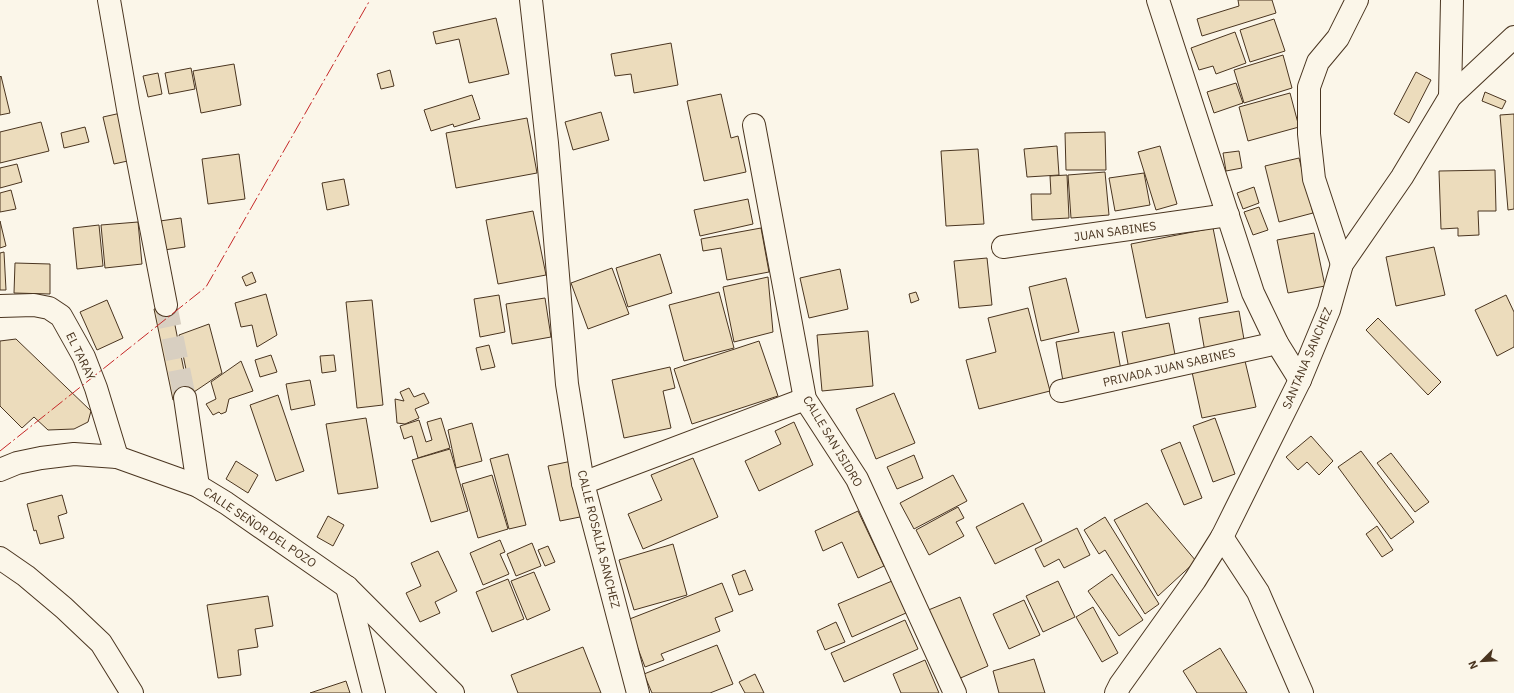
<svg xmlns="http://www.w3.org/2000/svg" width="1514" height="693" font-family="'IBM Plex Sans',sans-serif">
<rect width="100%" height="100%" fill="#fbf6e9"/>
<g fill="#ecdcbc" stroke="#4a3520">
<polygon points="1238,0 1272,0 1276,13 1202,36 1197,19 1239,6"/>
<polygon points="496,18 509,74 469,83 459,39 436,44 433,32"/>
<polygon points="1274,19 1285,51 1250,62 1240,30"/>
<polygon points="1235,32 1246,63 1216,74 1213,66 1199,70 1191,48"/>
<polygon points="671,43 678,85 634,93 631,74 615,76 611,54"/>
<polygon points="1283,55 1292,88 1244,103 1234,70"/>
<polygon points="234,64 241,105 201,113 193,71"/>
<polygon points="191,68 195,89 169,94 165,73"/>
<polygon points="390,70 394,86 381,89 377,74"/>
<polygon points="1416,72 1431,80 1409,123 1394,114"/>
<polygon points="158,73 162,94 148,97 143,76"/>
<polygon points="1,76 10,113 0,115 0,77"/>
<polygon points="1236,83 1243,103 1214,113 1207,92"/>
<polygon points="1485,92 1506,101 1502,109 1482,101"/>
<polygon points="1290,93 1299,127 1248,141 1239,107"/>
<polygon points="721,94 731,138 738,136 746,172 704,181 687,101"/>
<polygon points="472,95 480,119 454,127 453,124 431,131 424,110"/>
<polygon points="601,112 609,140 573,150 565,122"/>
<polygon points="121,113 132,160 114,164 103,117"/>
<polygon points="1514,114 1514,209 1508,210 1500,115"/>
<polygon points="527,118 537,173 456,188 446,133"/>
<polygon points="41,122 49,151 0,163 0,132"/>
<polygon points="85,127 89,142 64,148 61,133"/>
<polygon points="1105,132 1106,170 1066,170 1065,133"/>
<polygon points="1057,146 1059,175 1027,177 1024,149"/>
<polygon points="1160,146 1177,204 1156,210 1138,152"/>
<polygon points="978,149 984,224 946,226 941,151"/>
<polygon points="1239,151 1242,168 1226,171 1223,153"/>
<polygon points="239,154 245,199 208,204 202,159"/>
<polygon points="1299,158 1313,213 1279,222 1265,166"/>
<polygon points="17,164 22,182 0,188 0,168"/>
<polygon points="1495,170 1496,211 1478,211 1479,235 1458,236 1458,228 1441,229 1439,171"/>
<polygon points="1105,172 1109,215 1071,218 1068,175"/>
<polygon points="1144,173 1150,205 1115,211 1109,178"/>
<polygon points="1067,175 1069,218 1032,220 1031,194 1051,194 1050,176"/>
<polygon points="344,179 349,205 327,210 322,183"/>
<polygon points="1254,187 1259,203 1243,209 1237,193"/>
<polygon points="11,190 16,209 0,212 0,193"/>
<polygon points="748,199 753,224 700,236 694,210"/>
<polygon points="1259,207 1268,230 1253,235 1244,212"/>
<polygon points="533,211 546,275 498,284 486,220"/>
<polygon points="181,218 185,247 164,250 160,221"/>
<polygon points="0,221 6,246 0,248"/>
<polygon points="138,222 142,264 105,268 101,225"/>
<polygon points="99,225 103,266 77,269 73,228"/>
<polygon points="761,228 769,272 727,280 721,248 703,251 701,239"/>
<polygon points="1213,228 1228,302 1146,318 1131,244"/>
<polygon points="1314,233 1325,286 1288,293 1277,240"/>
<polygon points="1434,247 1445,295 1396,306 1386,257"/>
<polygon points="4,252 6,290 0,290 0,253"/>
<polygon points="660,254 672,293 628,307 616,268"/>
<polygon points="987,258 992,305 959,308 954,261"/>
<polygon points="15,263 50,264 50,294 14,293"/>
<polygon points="612,268 629,314 588,329 571,283"/>
<polygon points="840,269 848,309 809,318 800,278"/>
<polygon points="252,272 256,282 246,286 242,277"/>
<polygon points="768,277 773,332 734,342 723,287"/>
<polygon points="1066,278 1079,332 1041,341 1029,287"/>
<polygon points="719,292 734,348 684,361 669,305"/>
<polygon points="916,292 919,300 911,303 909,294"/>
<polygon points="266,294 277,335 257,347 252,325 241,327 235,303"/>
<polygon points="499,295 505,332 480,337 474,299"/>
<polygon points="1506,295 1514,312 1514,347 1497,356 1475,310"/>
<polygon points="545,298 551,337 512,344 506,304"/>
<polygon points="107,300 123,338 97,350 80,312"/>
<polygon points="372,300 383,405 357,408 346,302"/>
<polygon points="171,305 189,396 173,400 154,309"/>
<polygon points="1028,308 1050,391 979,409 966,360 996,352 988,318"/>
<polygon points="1239,311 1245,345 1205,352 1199,318"/>
<polygon points="1378,318 1441,382 1428,395 1366,330"/>
<polygon points="1169,323 1176,360 1129,369 1122,332"/>
<polygon points="209,324 222,373 191,394 179,335"/>
<polygon points="868,331 873,386 822,391 817,335"/>
<polygon points="1114,332 1121,370 1063,381 1056,342"/>
<polygon points="16,339 91,411 88,422 74,429 48,430 34,417 22,428 0,406 0,341"/>
<polygon points="759,341 778,396 692,424 674,369"/>
<polygon points="489,345 495,367 481,370 476,348"/>
<polygon points="271,355 277,372 260,377 255,360"/>
<polygon points="334,355 336,371 322,373 320,356"/>
<polygon points="241,361 253,391 229,399 226,412 221,414 219,412 213,415 206,404 216,399 211,382"/>
<polygon points="1245,361 1256,407 1202,418 1192,372"/>
<polygon points="670,367 675,388 663,391 671,428 624,438 612,380"/>
<polygon points="310,380 315,405 291,410 286,384"/>
<polygon points="409,388 414,397 424,393 429,403 415,409 419,418 405,424 397,423 395,399 404,401 400,392"/>
<polygon points="894,393 915,443 876,459 856,409"/>
<polygon points="278,395 304,471 276,481 250,405"/>
<polygon points="366,418 378,488 338,494 326,424"/>
<polygon points="441,418 450,448 418,458 412,436 404,439 400,426 419,420 426,442 432,440 427,422"/>
<polygon points="1215,418 1235,474 1213,482 1193,426"/>
<polygon points="794,422 813,465 759,491 745,461 781,444 775,431"/>
<polygon points="472,423 482,461 456,468 448,430"/>
<polygon points="1311,436 1333,461 1319,475 1307,462 1298,470 1286,457"/>
<polygon points="1180,442 1202,498 1184,505 1161,450"/>
<polygon points="450,449 468,511 431,522 412,460"/>
<polygon points="1361,451 1414,522 1391,539 1338,467"/>
<polygon points="1391,453 1429,502 1415,512 1377,463"/>
<polygon points="508,454 526,525 509,529 490,459"/>
<polygon points="914,455 923,478 897,489 887,467"/>
<polygon points="693,458 718,517 643,549 628,514 662,500 651,475"/>
<polygon points="236,461 258,475 248,493 226,479"/>
<polygon points="572,461 585,516 560,521 548,466"/>
<polygon points="492,475 508,529 478,538 462,484"/>
<polygon points="953,475 967,501 914,529 900,503"/>
<polygon points="62,495 67,513 58,516 64,538 40,544 36,530 34,531 27,504"/>
<polygon points="1023,503 1042,541 995,564 976,527"/>
<polygon points="1147,503 1196,561 1158,596 1114,520"/>
<polygon points="958,507 964,518 956,522 964,536 929,555 916,530"/>
<polygon points="858,511 884,566 858,578 842,542 823,551 815,531"/>
<polygon points="328,516 344,525 333,546 317,537"/>
<polygon points="1105,517 1159,604 1145,614 1105,550 1099,554 1084,530"/>
<polygon points="1377,526 1393,550 1382,557 1366,534"/>
<polygon points="1077,528 1090,555 1064,568 1059,559 1044,567 1035,549"/>
<polygon points="500,540 505,552 500,554 509,574 483,585 470,553"/>
<polygon points="532,543 541,566 516,576 507,554"/>
<polygon points="673,544 687,595 634,610 619,560"/>
<polygon points="548,546 555,562 545,566 538,550"/>
<polygon points="438,551 457,591 435,602 440,613 420,622 406,593 421,586 411,563"/>
<polygon points="745,570 753,590 739,595 732,575"/>
<polygon points="534,572 550,610 527,620 511,581"/>
<polygon points="1112,574 1143,620 1119,636 1088,591"/>
<polygon points="508,579 524,619 492,632 476,592"/>
<polygon points="892,581 906,613 852,637 838,604"/>
<polygon points="1058,581 1075,617 1043,632 1026,596"/>
<polygon points="722,583 733,611 715,618 720,631 661,654 664,660 645,667 627,620"/>
<polygon points="268,596 273,626 255,629 258,647 238,650 241,675 218,678 207,605"/>
<polygon points="960,597 988,666 956,680 926,611"/>
<polygon points="1024,600 1040,635 1009,649 993,614"/>
<polygon points="1093,607 1118,653 1102,662 1076,617"/>
<polygon points="905,620 918,649 844,682 831,653"/>
<polygon points="836,622 845,642 825,650 817,631"/>
<polygon points="717,645 733,684 710,693 652,693 644,674"/>
<polygon points="583,647 601,693 518,693 511,675"/>
<polygon points="1220,648 1247,693 1197,693 1183,671"/>
<polygon points="1034,659 1045,693 999,693 993,671"/>
<polygon points="925,660 939,693 901,693 893,674"/>
<polygon points="755,674 764,693 745,693 739,682"/>
<polygon points="346,681 350,693 310,693"/>
</g>
<g fill="none" stroke-linecap="round" stroke-linejoin="round">
<polyline stroke="#d8cfc1" stroke-width="22" stroke-dasharray="22 11" stroke-linecap="butt" points="166,305 185,398"/>
<defs>
<g id="minor">
<polyline points="109,0 128,109 166,305"/>
<polyline points="531,0 547,143 567,384 583,483 638,693"/>
<polyline points="1158,0 1253,293 1277,343 1300,380"/>
<polyline points="1450,97 1452,0"/>
<polyline points="754,125 805,399 857,479 955,693"/>
<polyline points="1003,247 1228,215"/>
<polyline points="1342,264 1314,179 1309,134 1309,87 1318,62 1338,38 1357,0"/>
<polyline points="0,306 34,305 49,308 61,316 84,357 96,388 117,457"/>
<polyline points="1061,391 1277,343"/>
<polyline points="185,398 198,486"/>
<polyline points="583,483 805,399"/>
<polyline points="1222,537 1258,592 1302,693"/>
<polyline points="0,558 26,576 64,608 101,643 132,693"/>
<polyline points="347,587 374,693"/>
<polyline points="1116,693 1120,685 1195,580 1222,537 1300,380 1329,310 1342,264 1402,177 1450,97 1514,37"/>
</g>
<polyline id="tertiary" points="0,470 17,463 41,458 74,454 117,457 198,486 226,503 347,587 453,693"/>
</defs>
<use href="#minor" stroke="#4a3520" stroke-width="24"/>
<use href="#tertiary" stroke="#4a3520" stroke-width="24"/>
<use href="#minor" stroke="#fbf6e9" stroke-width="22"/>
<use href="#tertiary" stroke="#fbf6e9" stroke-width="22"/>
<polyline stroke="#c62828" stroke-width="1" stroke-dasharray="14 3 2 3" stroke-linecap="butt" points="0,451 206,287 370,0"/>
</g>
<g text-anchor="middle" dominant-baseline="central" stroke-width="3" stroke-linejoin="round" paint-order="stroke">
<g font-size="12" fill="#4a3520" stroke="#fbf6e9">
<text transform="translate(1115 231) rotate(-8)">JUAN SABINES</text>
<text transform="translate(81 356) rotate(64)">EL TARAY</text>
<text transform="translate(1307 358) rotate(-67)">SANTANA SANCHEZ</text>
<text transform="translate(1169 367) rotate(-13)">PRIVADA JUAN SABINES</text>
<text transform="translate(833 441) rotate(59)">CALLE SAN ISIDRO</text>
<text transform="translate(260 527) rotate(34)">CALLE SEÑOR DEL POZO</text>
<text transform="translate(599 539) rotate(76)">CALLE ROSALIA SANCHEZ</text>
</g>
</g>
<g transform="translate(1482 661) rotate(246)" stroke="#fbf6e9" stroke-width="3" paint-order="stroke">
<path d="M0-3L7 15L0 10L-7 15Z" fill="#4a3520"/>
<text y="-6" font-size="11" font-weight="bold" text-anchor="middle" fill="#4a3520">N</text>
</g>
</svg>
